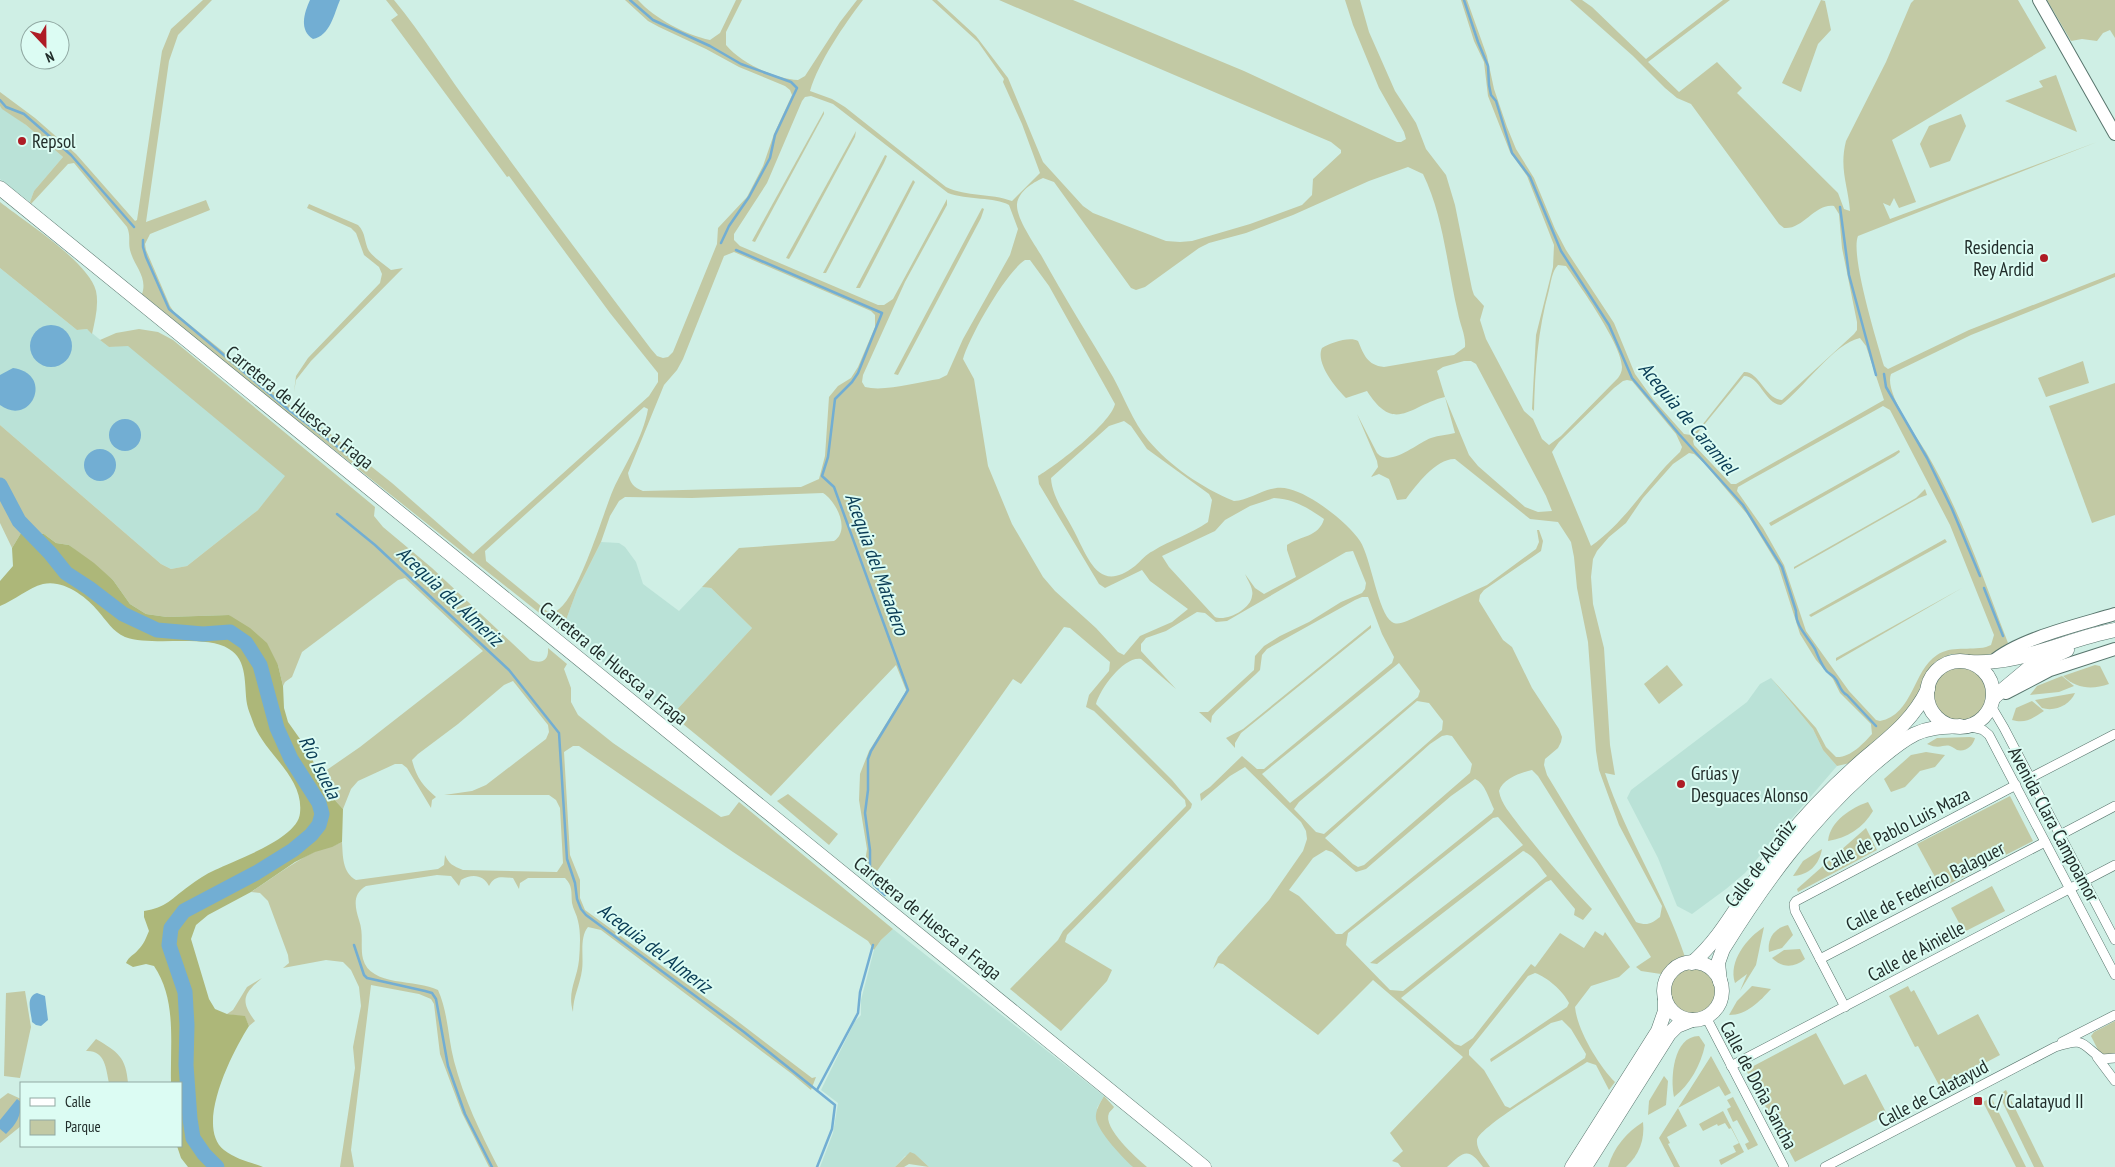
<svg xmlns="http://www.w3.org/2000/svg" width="2115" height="1167" font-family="'PT Sans Narrow',sans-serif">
<rect width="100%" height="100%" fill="#cfefe5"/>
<g fill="#bae2d7">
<polygon points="0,106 26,125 63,157 34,191 30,202 0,179"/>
<polygon points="0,268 77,330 87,329 109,347 128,345 286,476 258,510 187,566 171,569 161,564 0,425"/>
<polygon points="601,542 619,543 625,547 636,562 643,584 679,611 702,587 711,588 752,628 672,715 562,631 577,590"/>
<polygon points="1771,678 1813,729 1823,750 1837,766 1745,873 1726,889 1692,914 1677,906 1658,858 1627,798 1631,790 1747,702 1760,684"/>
<polygon points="893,929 1104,1096 1097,1108 1133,1167 929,1167 915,1154 905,1156 895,1167 820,1167 833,1133 838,1103 821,1090 855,1021 861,1015 861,1000 874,950 881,940"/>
</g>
<g fill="#c2c9a4" fill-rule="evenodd">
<path d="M 203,0 L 212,0 L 178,35 L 169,61 L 146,222 L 206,200 L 210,210 L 150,234 L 145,244 L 146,250 L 170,306 L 174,312 L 291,406 L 293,404 L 392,483 L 473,554 L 649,396 L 658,382 L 658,373 L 610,313 L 509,176 L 507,177 L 391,20 L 398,15 L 386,0 L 394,0 C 423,35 447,75 474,111 C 532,191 591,270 651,349 L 657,356 L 663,358 L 668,357 L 673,352 L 717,244 L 718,228 L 747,197 L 763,166 L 774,134 L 792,95 L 790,90 L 785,86 L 739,67 L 706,49 L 659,27 L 648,21 L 625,0 L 638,0 C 654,18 686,35 710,40 L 720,33 L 736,0 L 742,0 L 726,32 L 726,45 C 741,63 775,79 798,80 L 805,76 L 840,22 L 857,0 L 863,0 C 844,25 819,61 810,91 L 832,99 L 845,107 L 946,187 C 967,197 990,193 1012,201 L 1040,173 L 1022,124 L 1003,82 L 1004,79 L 978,42 L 932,0 L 937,0 L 976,36 L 1008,78 L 1043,162 L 1083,206 L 1093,213 L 1166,241 L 1180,242 L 1192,241 L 1250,224 L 1302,205 L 1312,195 L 1313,179 L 1341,153 L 1341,150 L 1331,142 L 999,0 L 1073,0 L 1244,71 L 1397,142 L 1401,142 L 1406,139 L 1404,132 L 1379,88 L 1353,25 L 1345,0 L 1360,0 L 1369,32 L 1395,91 L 1416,123 L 1426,149 L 1446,175 L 1455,205 L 1472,289 L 1474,295 L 1484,306 L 1480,320 L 1486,339 L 1524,411 L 1533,419 L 1542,439 L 1549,445 L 1561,436 L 1618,378 C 1620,375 1622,372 1622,367 C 1622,345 1580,286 1566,266 L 1558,265 C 1552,271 1551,282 1549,290 C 1538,330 1535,369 1534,411 L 1532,409 L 1536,335 L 1553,267 L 1554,245 L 1527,176 L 1510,152 L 1488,96 L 1484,62 L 1474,41 L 1461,0 L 1467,0 L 1487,56 L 1494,89 L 1507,127 L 1516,149 L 1534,178 L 1555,229 L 1566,250 L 1614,323 L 1635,374 L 1653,399 L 1684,434 L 1691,435 L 1699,429 L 1744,372 C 1759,371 1765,399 1782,400 L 1854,334 L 1857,330 L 1857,322 L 1842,248 L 1839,214 L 1834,206 C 1815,203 1803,230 1784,228 L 1779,224 L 1691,104 L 1677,98 L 1665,88 L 1633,56 L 1570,0 L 1582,0 L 1592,7 L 1646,59 L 1723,0 L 1730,0 L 1648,62 L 1679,92 L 1717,62 L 1742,88 L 1737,93 L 1838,193 L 1844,209 L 1850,211 C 1848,185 1839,169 1846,141 L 1886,62 L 1911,3 L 1914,0 L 2018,0 L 2046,48 L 1892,140 L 1916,202 L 1899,208 L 1894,198 L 1890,206 L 1883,203 L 1890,219 L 2097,142 L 1858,236 C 1850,255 1877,342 1884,366 L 1888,369 L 1969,330 L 2115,273 L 2115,277 L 1971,335 L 1891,374 C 1884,392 1916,435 1926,452 C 1960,510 1984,580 2008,643 L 1992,654 L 1978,656 L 1951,654 L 1935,662 L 1924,678 L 1916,698 L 1906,713 L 1850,763 L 1837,766 L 1823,750 L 1813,729 L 1771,678 L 1816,728 L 1826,747 L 1836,757 C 1850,758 1863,744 1872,734 L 1871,724 L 1840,693 L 1833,679 L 1816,660 L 1800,634 L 1778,565 L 1747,514 L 1704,463 L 1694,454 L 1689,453 L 1673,464 L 1643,498 L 1626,523 L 1609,537 L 1597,551 L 1593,559 L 1591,577 L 1593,604 L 1604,648 L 1610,745 L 1615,775 L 1605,773 C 1626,837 1664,893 1685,957 L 1673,962 L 1661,974 L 1641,971 L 1636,967 L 1651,957 L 1538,776 L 1532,770 C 1519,773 1503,779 1499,791 C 1501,804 1511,814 1518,824 C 1541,854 1566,882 1592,909 L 1583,920 L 1574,915 L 1575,909 L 1551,880 L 1546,882 L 1401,998 L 1455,1044 L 1461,1046 L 1473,1038 L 1531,964 L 1535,967 L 1560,933 L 1584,948 L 1595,931 L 1603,936 L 1605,932 L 1630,967 L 1619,977 L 1591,986 L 1575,1007 C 1577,1030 1599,1066 1615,1082 L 1609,1090 L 1596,1065 L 1587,1062 C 1571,1073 1479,1126 1477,1140 C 1476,1150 1485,1159 1490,1167 L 1483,1167 C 1468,1146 1463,1152 1447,1167 L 1401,1167 L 1398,1163 L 1392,1161 L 1403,1151 L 1390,1133 L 1463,1057 L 1373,980 L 1318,1035 L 1223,964 L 1218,963 L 1213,969 L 1218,957 L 1269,900 L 1303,851 L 1307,839 L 1306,831 L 1301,822 L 1245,767 L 1230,776 L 1201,801 L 1200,794 L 1210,787 L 1242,756 L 1257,769 L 1264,769 L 1392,663 L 1394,657 L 1382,634 L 1368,597 L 1362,597 L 1355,600 L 1267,649 L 1262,655 L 1260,670 L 1256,674 L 1216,711 L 1212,716 L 1211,723 L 1199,712 L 1208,712 L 1254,670 L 1255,656 L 1264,646 L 1280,636 L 1309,622 L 1341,602 L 1362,593 L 1365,589 L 1366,583 L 1353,551 L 1346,552 L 1227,621 L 1216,622 L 1205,613 L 1197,612 L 1166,631 L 1146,638 L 1141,644 L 1141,651 L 1176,689 L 1141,659 C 1124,656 1100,689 1096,704 L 1172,780 L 1192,804 L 1191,808 L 1067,935 L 1065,942 L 1112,970 L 1107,981 L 1061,1031 L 1010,989 L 1058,940 L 1063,931 L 1186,806 L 1185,800 L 1094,711 L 1086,707 L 1089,695 L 1109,671 L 1110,662 L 1070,628 L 1064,627 L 1021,684 L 1013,679 L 870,881 L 863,875 L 867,849 L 859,800 L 860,774 L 869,751 L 905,693 L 906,690 L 896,665 L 771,796 L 672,715 L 752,628 L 711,588 L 702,587 L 739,548 L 834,541 C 851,530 836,501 823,493 L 692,498 L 625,497 L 619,501 L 610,516 L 601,542 L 577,590 L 562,631 L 288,413 L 142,294 C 148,277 134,266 130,250 C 128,241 131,236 127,227 L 74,163 L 68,164 L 31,204 L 30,202 L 34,191 L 63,157 L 26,125 L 2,109 L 0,106 L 0,92 L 35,118 L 76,154 L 135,221 L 137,220 L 162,51 L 171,29 ZM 811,96 L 833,104 L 948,193 C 967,200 995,197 1009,205 L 1018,229 L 1010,255 L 963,339 L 947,375 L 939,379 C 919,382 884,392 865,387 L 862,382 L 863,375 L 905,282 L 947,205 L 947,199 L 893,299 L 884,305 L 878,305 L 740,246 L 734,240 L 734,234 L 767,183 L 802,101 L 805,97 ZM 1408,167 L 1423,174 C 1444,217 1447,267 1458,313 C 1460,325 1466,335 1465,347 L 1454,355 L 1384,367 C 1367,365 1364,355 1358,341 C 1350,336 1330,343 1322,348 C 1315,363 1336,388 1346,398 L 1367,391 C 1395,435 1410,405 1445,397 L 1455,433 C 1447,435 1439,435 1431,438 C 1417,443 1390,468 1377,453 L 1357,414 L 1377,461 L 1378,467 L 1371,477 L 1379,474 L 1389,479 L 1397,500 L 1406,499 C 1416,485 1437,458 1455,459 L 1530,519 L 1558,522 L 1571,542 L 1574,557 L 1577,588 L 1588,642 L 1596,751 L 1599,770 L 1619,825 L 1662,906 L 1660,917 C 1651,924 1647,926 1636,922 L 1547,775 L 1544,765 L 1545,759 L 1558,748 L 1561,742 L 1562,737 L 1559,729 L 1532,688 L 1512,647 L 1503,640 L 1479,601 L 1480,595 L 1484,590 L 1541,551 L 1543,541 L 1539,530 L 1537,530 L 1539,542 L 1536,549 L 1487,585 L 1407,621 C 1401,623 1397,625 1392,622 C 1378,613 1371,558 1360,541 C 1347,522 1311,494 1289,489 C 1269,483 1253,500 1234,501 C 1202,488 1170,466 1148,440 C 1133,422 1124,397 1113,377 C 1089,336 1064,297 1041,255 C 1034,243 1016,218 1017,204 C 1019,191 1032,183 1043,178 L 1054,182 L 1131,288 L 1136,290 L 1145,287 L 1199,248 L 1209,243 L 1246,233 L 1293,215 L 1369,181 ZM 734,252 L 871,311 L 875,315 L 875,327 L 858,367 L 851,378 L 838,386 L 829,397 L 825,456 L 819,479 L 801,487 L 643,491 C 633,487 630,483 628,473 L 664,385 L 677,370 L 683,359 L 724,256 ZM 1025,260 L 1030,260 L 1049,286 L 1115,404 C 1110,424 1057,465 1038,476 L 1039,484 L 1099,584 L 1105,588 L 1142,570 L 1150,581 L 1188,609 L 1172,622 L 1140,636 L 1124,655 L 1118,652 L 1096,628 L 1055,591 L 1043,577 L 1012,524 L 988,466 L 974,379 L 963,359 C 969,337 1006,272 1025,260 ZM 1860,338 L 1866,346 L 1884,400 L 1736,484 L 1731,484 L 1694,445 L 1693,441 L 1695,436 L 1744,376 C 1760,376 1765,404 1781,405 C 1803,389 1834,343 1860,338 ZM 1464,361 L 1471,361 L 1476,364 L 1546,496 L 1552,511 L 1538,512 L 1525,507 L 1478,466 L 1469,455 L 1445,397 L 1437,371 L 1443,367 ZM 1627,380 L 1632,381 L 1676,434 L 1682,447 L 1680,452 C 1648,481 1627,521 1591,546 L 1552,452 L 1559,442 L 1614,388 L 1623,381 ZM 1883,406 L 1890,410 L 1950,525 L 1994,635 L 1991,645 L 1986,647 C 1969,651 1952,645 1937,655 C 1913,670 1913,715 1880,721 L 1876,720 L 1849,691 L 1806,631 L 1784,565 L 1763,528 L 1737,491 L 1738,487 L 1752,479 ZM 644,407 L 648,409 C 643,438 625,464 613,490 C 603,513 577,605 554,612 L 547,611 L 486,561 L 485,551 ZM 1124,421 L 1131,426 L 1147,449 L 1209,494 L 1212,500 L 1208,522 C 1191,534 1170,540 1153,551 C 1146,554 1141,561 1135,566 C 1099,594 1089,560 1074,531 C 1066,515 1052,497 1051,478 L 1109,426 ZM 1274,498 C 1294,499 1308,508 1324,519 C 1319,537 1300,536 1287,545 L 1287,550 L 1296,577 L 1264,594 L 1255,588 L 1245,574 C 1248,581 1254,589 1252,596 C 1251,609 1226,622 1215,617 L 1169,567 L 1162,556 L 1215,531 L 1225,520 L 1250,506 ZM 1399,663 L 1420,691 L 1418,697 L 1323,777 L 1290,803 L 1262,774 ZM 1417,701 L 1429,703 L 1443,721 L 1442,730 L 1324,834 L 1316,832 L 1294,809 L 1299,802 ZM 1447,735 L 1452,736 L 1472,764 L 1470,773 L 1364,865 L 1358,867 L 1353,864 L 1325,838 L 1430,744 L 1442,736 ZM 1475,779 C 1485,783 1489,799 1494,809 L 1492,813 L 1342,934 L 1336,934 L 1299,896 L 1289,890 L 1313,858 L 1326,850 L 1332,852 L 1356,872 L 1366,869 L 1451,796 ZM 1498,817 L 1523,845 L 1370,963 L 1377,964 L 1523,851 C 1534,855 1540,867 1547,876 L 1403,991 L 1390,990 L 1346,945 L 1348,933 L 1493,818 ZM 1535,973 C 1547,977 1563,991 1569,1003 L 1567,1007 L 1490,1059 L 1491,1062 L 1551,1023 L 1562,1020 L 1571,1029 L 1586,1054 L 1585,1058 L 1510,1108 L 1505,1106 L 1484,1070 L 1469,1055 L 1469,1050 L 1528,976 Z"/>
<polygon points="1821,0 1825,1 1831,30 1818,44 1801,92 1782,83"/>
<polygon points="2047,0 2115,0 2115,38 2110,30 2103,33 2097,41 2082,39 2071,41"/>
<polygon points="2056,75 2077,132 2005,101 2043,87 2039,81"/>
<polygon points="824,111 824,114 755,242 752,241"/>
<polygon points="1961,114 1966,126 1950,161 1930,168 1920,144 1929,126"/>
<polygon points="856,131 855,137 793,252 789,259 786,258"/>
<polygon points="885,155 887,156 884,163 826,273 823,273"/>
<polygon points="913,180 915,182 860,288 856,288"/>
<path d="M 0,202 C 25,222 88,261 96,291 C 99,305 95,320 92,334 L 87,329 L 77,330 L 0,268 Z"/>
<path d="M 309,204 L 358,225 C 366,233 364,242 369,251 C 374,258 384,264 391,270 L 403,268 L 311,361 L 296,380 L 294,392 L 296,376 L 308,358 L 380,283 L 382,274 L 379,267 L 364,255 L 356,233 L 351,228 L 307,208 Z"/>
<polygon points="982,208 984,209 981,218 898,375 894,374"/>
<path d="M 139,329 L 158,332 L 173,340 L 375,507 L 374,516 L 383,527 L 432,568 L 530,660 C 542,664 549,661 548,648 L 567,664 L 564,669 L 571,688 L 571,702 L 578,715 L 613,743 L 721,817 L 729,815 L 739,802 L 893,929 L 881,940 L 874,950 L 868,941 L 733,852 L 579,746 L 573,746 L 564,752 L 570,855 L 580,880 L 580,898 L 585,910 L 732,1017 L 812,1078 L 816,1077 L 811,1090 L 792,1074 L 601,930 L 588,927 C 579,938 584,957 582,970 C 580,985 573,997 573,1012 C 567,991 577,980 579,960 C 580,947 581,933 578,921 C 577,915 573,909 572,903 C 571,892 573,886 565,878 L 528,878 L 520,883 L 519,889 L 513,878 C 502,877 494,875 489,886 C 484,875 472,873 461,880 L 459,886 L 451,876 L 437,875 L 366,886 C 352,894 355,907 359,920 C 364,934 360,946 363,959 C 370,987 417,979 438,990 C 448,1012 448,1038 454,1061 C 464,1099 480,1132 498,1167 L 489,1167 L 462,1113 L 440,1054 L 434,1004 L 431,999 L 419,994 L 371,985 L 351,1150 L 354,1167 L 340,1167 L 355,1068 L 353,1047 L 361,1006 L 359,987 L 351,970 L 343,962 L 326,960 L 283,968 L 289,963 L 288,955 L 268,901 L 260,893 L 251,892 C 271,879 291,864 312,853 C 321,848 332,847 342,842 C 343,856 342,872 356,880 L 438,869 L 444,865 L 445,855 C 449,864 453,866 463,870 L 557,872 L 563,863 L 560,808 L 556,800 L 549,795 L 444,795 L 472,791 L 486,785 L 546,739 L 549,732 L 548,725 L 513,681 L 504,685 L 458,724 L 418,754 L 412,760 C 416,777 423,786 436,797 L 432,800 L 431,808 L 407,768 L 402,764 L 395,764 L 358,781 L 351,789 L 343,809 L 332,797 L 321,774 L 360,747 L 483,651 L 405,578 L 398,580 L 302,652 L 292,677 L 285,682 L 283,686 L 278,665 L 229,615 L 167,617 L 146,614 L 130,604 L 113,580 L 69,545 L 56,543 L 44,534 L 21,533 L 12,548 L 0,523 L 0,425 L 161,564 L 171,569 L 187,566 L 258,510 L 285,476 L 128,346 L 109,347 L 100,340 L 116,333 Z"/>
<polygon points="2083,361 2089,383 2046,397 2038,378"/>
<polygon points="2115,383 2115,515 2092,523 2049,406"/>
<polygon points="1899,450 1900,452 1895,456 1771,526 1769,523"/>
<polygon points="1925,489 1927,495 1919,498 1794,569 1794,567 1916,498"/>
<polygon points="1945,539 1947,542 1811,617 1809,615"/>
<polygon points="1962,588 1836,661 1836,658"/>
<polygon points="1371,625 1371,628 1241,733 1235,743 1235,748 1226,738 1243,729"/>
<polygon points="1667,665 1683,685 1659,704 1644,684"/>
<path d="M 2095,665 L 2100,666 L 2109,684 C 2092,690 2077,689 2063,676 Z"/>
<circle cx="1960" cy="694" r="28"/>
<polygon points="2062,676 2074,686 2059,692 2030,695 2037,686"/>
<path d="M 2075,693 C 2070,705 2055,712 2042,708 L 2035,700 Z"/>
<path d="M 2032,701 L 2044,711 C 2033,718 2026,724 2012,720 L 2016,708 Z"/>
<path d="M 1970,737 L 1975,738 C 1973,746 1966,752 1957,750 C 1955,749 1953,747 1950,746 C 1943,744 1940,750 1927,744 L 1937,738 Z"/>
<polygon points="1926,752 1945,755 1935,767 1920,771 1905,787 1891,792 1884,779 1911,755"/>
<polygon points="788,794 838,834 829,845 777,801"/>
<polygon points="2010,796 2033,841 1941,888 1917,844"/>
<path d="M 1868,802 L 1873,811 C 1863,828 1847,838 1828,841 C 1830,821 1851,808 1868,802 Z"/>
<polygon points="1866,828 1877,850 1798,892 1797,889"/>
<path d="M 1822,849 C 1819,865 1809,875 1793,876 L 1803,861 Z"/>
<polygon points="1992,886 2005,911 1964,932 1951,908"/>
<path d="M 1788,925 L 1793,935 L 1782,948 L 1769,952 C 1767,939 1774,928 1788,925 Z"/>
<path d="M 1764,927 L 1756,965 L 1740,991 L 1747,974 L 1735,983 C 1728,961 1747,938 1764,927 Z"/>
<path d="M 1800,949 L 1805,959 C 1794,968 1782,968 1772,958 L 1784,950 Z"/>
<circle cx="1693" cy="991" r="24"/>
<path d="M 262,978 C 243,994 240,1001 255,1021 L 249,1026 L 245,1017 L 227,1014 L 233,1010 L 247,987 Z"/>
<path d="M 1752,986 L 1771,989 C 1760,1001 1747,1015 1729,1015 L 1737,1001 Z"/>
<polygon points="1908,986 1911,992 1914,990 1938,1035 1978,1014 2000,1055 1940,1087 1918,1046 1915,1047 1889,996"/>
<polygon points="25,991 31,1027 20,1078 4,1076 6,993"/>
<polygon points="2115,1021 2115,1053 2108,1057 2100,1054 2091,1036 2094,1032"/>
<polygon points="1816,1033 1844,1085 1866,1074 1887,1114 1795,1162 1746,1070"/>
<path d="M 1699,1036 L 1705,1045 C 1701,1064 1690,1085 1674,1097 C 1670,1079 1673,1036 1699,1036 Z"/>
<path d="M 96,1039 C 118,1052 126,1057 128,1083 L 109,1083 C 106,1068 105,1050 86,1051 Z"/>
<polygon points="1711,1056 1731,1093 1725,1096 1719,1086 1678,1108 1687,1126 1667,1137 1670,1143 1668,1144 1680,1167 1674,1167 1659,1138"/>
<polygon points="1664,1076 1668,1081 1666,1105 1648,1115 1649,1101"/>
<polygon points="2006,1090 2044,1167 2034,1167 1999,1095"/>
<polygon points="8,1093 21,1099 21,1126 0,1143 0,1099"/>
<path d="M 1104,1096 L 1114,1107 C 1113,1109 1110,1111 1109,1113 C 1102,1128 1137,1158 1147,1167 L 1133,1167 C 1123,1158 1099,1133 1096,1119 C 1095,1111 1100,1103 1104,1096 Z"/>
<polygon points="1733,1097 1758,1145 1748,1150 1745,1144 1749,1142 1737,1120 1733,1122 1727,1109 1731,1107 1727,1100"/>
<polygon points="1990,1098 1992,1099 2026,1167 2016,1167 1983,1102"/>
<polygon points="1723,1111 1744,1152 1721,1165 1719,1160 1736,1152 1733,1146 1739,1143 1731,1128 1729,1129 1725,1123 1718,1126 1717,1124 1703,1131 1699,1124"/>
<path d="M 1643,1122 C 1645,1140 1639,1155 1626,1167 L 1608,1167 C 1614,1147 1626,1133 1643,1122 Z"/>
<polygon points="910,1152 915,1154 929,1167 909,1164 904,1167 895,1167"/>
</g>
<path fill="#adb779" d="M 21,533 L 44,534 L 56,543 L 69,545 L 94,563 L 113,580 L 130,604 L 146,614 L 167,617 L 229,615 L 250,628 L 267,643 L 278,665 L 283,686 L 284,708 L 288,722 L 305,746 L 332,797 L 343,809 L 342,842 L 332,847 L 315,852 L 295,862 L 251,892 L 208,915 L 196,925 L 191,939 L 209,999 L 215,1009 L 227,1014 L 245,1016 L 249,1026 C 233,1051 194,1126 224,1150 C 235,1159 250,1162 263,1167 L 188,1167 L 181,1158 L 177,1146 L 181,1146 L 181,1083 L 171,1083 C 170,1043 177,1000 154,966 L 146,964 L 133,967 L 126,963 C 129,956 134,955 138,950 C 144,944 146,938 149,931 L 144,917 L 144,911 C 166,908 172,898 189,886 C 197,880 206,874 215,870 C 235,860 298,839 300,813 C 304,776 264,754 253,722 C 251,716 248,710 247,704 C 244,685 248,660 229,649 C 206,634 152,647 125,637 C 113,632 106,620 98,611 C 87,597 63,579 43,584 C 28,588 15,600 0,606 L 0,581 L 13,566 L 12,548 Z"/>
<g fill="#72aed3">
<path d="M 310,0 L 340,0 C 334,14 330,36 313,39 C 299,30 304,13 310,0 Z"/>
<circle cx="51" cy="346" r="21"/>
<path d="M 13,368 C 55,374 31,428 0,405 L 0,375 Z"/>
<circle cx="125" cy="435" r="16"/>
<circle cx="100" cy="465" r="16"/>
<path d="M 37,993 L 45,996 L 48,1020 L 41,1026 L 36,1025 L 32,1022 C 31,1011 25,997 37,993 Z"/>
<path d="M 17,1099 L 21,1102 C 21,1117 16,1124 6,1134 L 0,1129 L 0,1120 Z"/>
</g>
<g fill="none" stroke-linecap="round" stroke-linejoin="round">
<g stroke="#72aed3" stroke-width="2.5">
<polyline points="630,0 653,20 710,46 741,64 791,82 797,88 775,135 770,158 749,197 729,226 721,243"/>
<path d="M 1464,0 L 1478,42 L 1488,66 L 1489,85 L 1491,95 L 1496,101 L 1512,153 L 1530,177 L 1561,251 L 1609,325 L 1632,378 L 1679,434 L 1743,505 L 1782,567 L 1796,611 C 1795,626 1808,637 1815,649 C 1818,656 1820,662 1825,669 C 1827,673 1831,674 1834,677 C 1840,683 1839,691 1847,695 L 1876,726"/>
<polyline points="0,100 6,107 24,114 71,155 134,227"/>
<polyline points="1840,207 1849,275 1876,375"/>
<polyline points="143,240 143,247 146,257 169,309 289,410 359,463"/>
<polyline points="736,250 882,313 858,373 852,382 835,399 828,457 822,476 834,487 908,690 871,751 868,759 868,790 865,813 870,850 870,869 874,885 885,895"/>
<polyline points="1884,374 1886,387 1927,458 1952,509 1980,576"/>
<polyline points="337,514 375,545 509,670 559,733 567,859 575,883 577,899 581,909 586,915 744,1032 835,1105 832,1129 817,1167"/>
<polyline points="1984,588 2003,636"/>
<polyline points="354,945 364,975 367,978 425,991 432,993 436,999 448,1066 465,1114 492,1167"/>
<polyline points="817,1090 858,1013 860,992 873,945"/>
</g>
<polyline stroke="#72aed3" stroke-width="15" points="0,485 19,521 50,553 66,573 89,588 123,614 157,630 203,634 230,632 246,643 260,665 277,728 291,759 319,803 322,814 319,825 311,835 293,850 256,873 184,911 171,928 169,945 185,992 187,1025 186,1065 190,1119 193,1138 204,1154 217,1167"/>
<defs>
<g id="street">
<polyline points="1991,706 2004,728 2115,940"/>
<polyline points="1967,726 1983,730 1989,735 2115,975"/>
<polyline points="2030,778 2115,734"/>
<polyline points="2060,835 2115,806"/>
<polyline points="1820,959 2045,842"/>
<polyline points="1845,1007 1795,911 1794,904 1796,901 2016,785"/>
<polyline points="1706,1017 1784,1167"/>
<polyline points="2062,1042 2115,1015"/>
<polyline points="2097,1057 2115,1081"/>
<polyline points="1731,1066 2115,865"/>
<path d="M 1825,1167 L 2055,1047 C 2085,1037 2080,1043 2102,1059 L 2115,1058"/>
</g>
<g id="secondary">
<polyline points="2039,0 2115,134"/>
<path d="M 1992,662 C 2020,638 2079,625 2115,614"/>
<polyline points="2006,693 2050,670 2115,649"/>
</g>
<g id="primary">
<polyline points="0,188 1204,1167"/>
<circle cx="1960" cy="694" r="33"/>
<path d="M 1970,662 C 2020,665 2067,639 2115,630"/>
<polyline points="1993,698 2029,668 2067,650"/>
<circle cx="1693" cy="991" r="29"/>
<path d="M 1692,963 C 1721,938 1737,905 1759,875 C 1789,832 1825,793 1864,759 C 1890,737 1913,720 1928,689"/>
<path d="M 1720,982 L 1718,963 L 1723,949 C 1764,883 1808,823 1866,771 C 1881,758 1897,743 1915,734 C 1930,727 1944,727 1960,726"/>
<polyline points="1572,1167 1658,1031 1665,1011 1665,998"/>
<polyline points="1585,1167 1669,1034 1677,1026 1692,1020"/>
</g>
</defs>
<use href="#street" stroke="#58756d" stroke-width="10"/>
<use href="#secondary" stroke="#58756d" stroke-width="14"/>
<use href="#primary" stroke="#58756d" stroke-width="15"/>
<use href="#street" stroke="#fff" stroke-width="9"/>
<use href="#secondary" stroke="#fff" stroke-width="12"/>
<use href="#primary" stroke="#fff" stroke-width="14"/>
</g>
<g fill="#ae1c25" stroke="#dcfcf3" stroke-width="2">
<circle cx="22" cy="141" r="5"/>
<circle cx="2044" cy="258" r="5"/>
<circle cx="1681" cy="784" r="5"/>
<rect x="1973" y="1096" width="10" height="10" rx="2.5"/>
</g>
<g text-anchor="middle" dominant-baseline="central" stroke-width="4" stroke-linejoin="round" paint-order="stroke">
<g font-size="19" fill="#212d2a" stroke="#dcfcf3" text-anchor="start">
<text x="32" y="141">Repsol</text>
<text x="2034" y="247" text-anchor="end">Residencia<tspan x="2034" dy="22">Rey Ardid</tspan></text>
<text x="1691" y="773">Grúas y<tspan x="1691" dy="22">Desguaces Alonso</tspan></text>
<text x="1988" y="1101">C/ Calatayud II</text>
</g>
<g font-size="19" fill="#212d2a" stroke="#dcfcf3">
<text transform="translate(300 407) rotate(39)">Carretera de Huesca a Fraga</text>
<text transform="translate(614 663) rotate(39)">Carretera de Huesca a Fraga</text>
<text transform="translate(2054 824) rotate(62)">Avenida Clara Campoamor</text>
<text transform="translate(1896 829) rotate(-27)">Calle de Pablo Luis Maza</text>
<text transform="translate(1760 863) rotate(-53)">Calle de Alcañiz</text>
<text transform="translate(1925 886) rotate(-27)">Calle de Federico Balaguer</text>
<text transform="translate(928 918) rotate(39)">Carretera de Huesca a Fraga</text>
<text transform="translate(1916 951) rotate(-28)">Calle de Ainielle</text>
<text transform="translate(1759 1085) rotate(62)">Calle de Doña Sancha</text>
<text transform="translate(1933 1093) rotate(-28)">Calle de Calatayud</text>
</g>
<g font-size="20" font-style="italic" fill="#093c55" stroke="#dcfcf3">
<text transform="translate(1688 418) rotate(50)">Acequia de Caramiel</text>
<text transform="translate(877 564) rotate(70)">Acequia del Matadero</text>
<text transform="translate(450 596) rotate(43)">Acequia del Almeriz</text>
<text transform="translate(320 767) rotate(63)">Río Isuela</text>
<text transform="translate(655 948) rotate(37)">Acequia del Almeriz</text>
</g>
</g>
<rect x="20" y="1082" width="162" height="65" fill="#dcfcf3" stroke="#91a9a3"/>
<rect x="30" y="1098" width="25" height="8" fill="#ffffff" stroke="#91a9a3"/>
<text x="65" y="1107" font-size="15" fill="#212d2a">Calle</text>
<rect x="30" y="1120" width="25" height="15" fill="#c2c9a4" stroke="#91a9a3"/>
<text x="65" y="1132" font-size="15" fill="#212d2a">Parque</text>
<g transform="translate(45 45) rotate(158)"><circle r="24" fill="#dcfcf3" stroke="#91a9a3"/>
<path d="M0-4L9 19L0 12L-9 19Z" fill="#ae1c25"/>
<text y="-8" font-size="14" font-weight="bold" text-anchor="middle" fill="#212d2a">N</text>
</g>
</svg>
